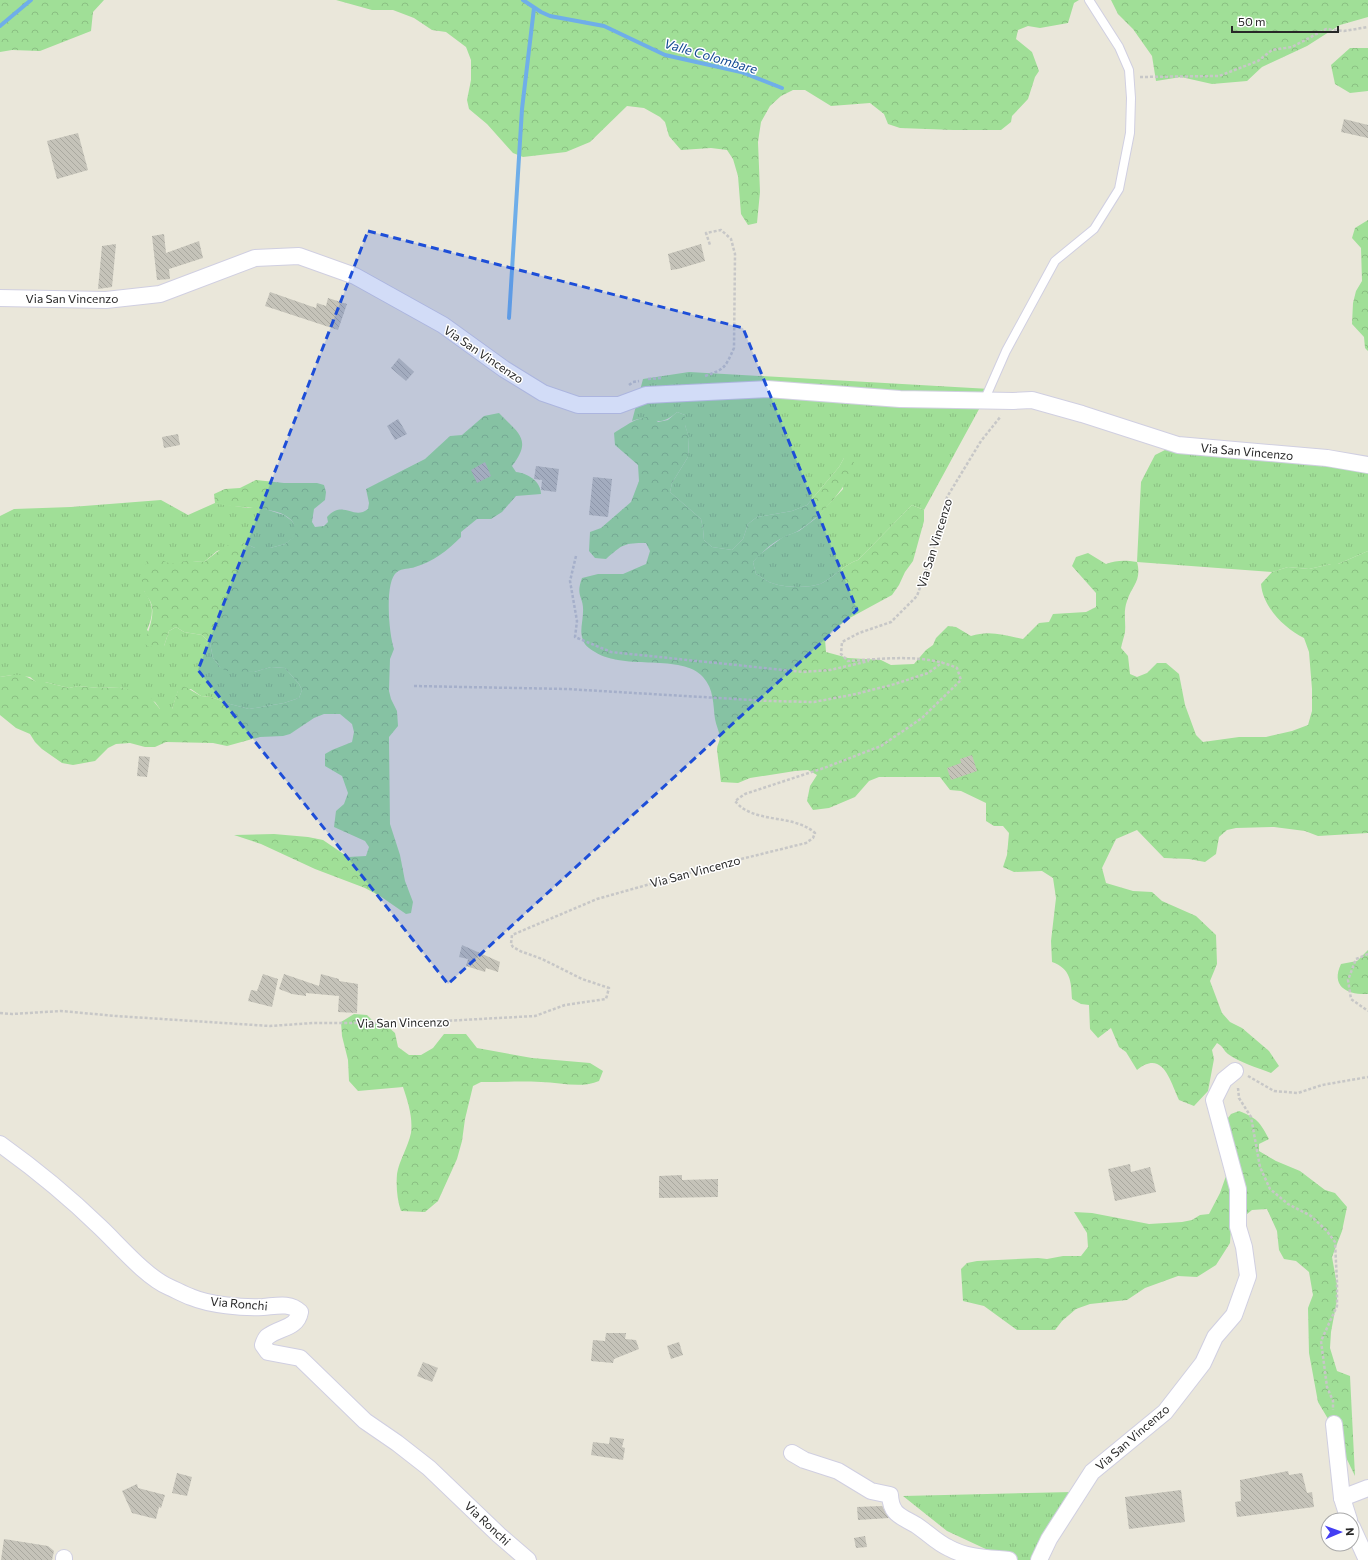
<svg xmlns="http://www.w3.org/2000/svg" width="1368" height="1560" font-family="Commissioner,sans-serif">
<defs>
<pattern id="grass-tufts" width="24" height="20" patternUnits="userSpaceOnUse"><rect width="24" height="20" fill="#a0df97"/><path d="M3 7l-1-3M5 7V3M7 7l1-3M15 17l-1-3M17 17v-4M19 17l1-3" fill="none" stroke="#8abf82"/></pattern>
<pattern id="forest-crowns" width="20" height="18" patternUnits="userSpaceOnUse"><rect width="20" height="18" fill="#a0df97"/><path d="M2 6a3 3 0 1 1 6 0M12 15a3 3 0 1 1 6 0" fill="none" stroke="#8abf82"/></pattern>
<pattern id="building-back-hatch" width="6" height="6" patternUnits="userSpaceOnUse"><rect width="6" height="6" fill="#c5c3b9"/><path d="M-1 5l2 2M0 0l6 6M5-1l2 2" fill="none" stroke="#a9a89f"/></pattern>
</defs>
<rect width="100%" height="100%" fill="#eae7da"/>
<g fill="url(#grass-tufts)">
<path d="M 689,372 L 990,389 L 924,510 L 912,505 L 858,560 C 845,564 836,575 824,582 C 812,589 782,588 769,582 C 765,580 760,576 756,574 L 753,562 L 759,555 L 783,537 L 799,531 L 815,519 L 843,489 L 844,458 L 839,467 L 807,505 L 792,511 L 757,517 L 748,524 L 743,539 L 732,550 L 712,547 L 704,540 L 703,529 L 701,519 L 670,492 L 672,483 L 688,457 L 689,438 L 685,425 L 685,415 L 677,412 C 656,431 652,413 632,421 L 643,379 Z"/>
<polygon points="1169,448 1368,461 1368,551 1338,564 1331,564 1309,569 1288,567 1272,572 1137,562 1141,482 1155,455"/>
<path d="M 161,500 L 188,515 L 215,503 L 248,508 L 262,508 L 284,515 L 292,521 L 295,526 L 296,536 L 285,544 L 270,548 L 255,548 L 244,543 L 217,551 L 204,562 L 186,561 L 176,564 L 168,564 L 144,591 C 154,604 154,614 147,630 L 164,646 L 169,631 L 176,627 L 184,632 L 202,635 L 210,643 L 213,658 L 220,667 L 254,672 L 271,667 L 285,668 L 299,684 L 302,690 L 299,698 L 284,703 L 249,709 L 230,704 L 211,697 L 201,696 L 191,689 L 178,691 L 172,709 L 160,709 L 155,702 L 120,687 L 99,688 L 78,686 L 69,688 L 45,682 L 36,682 L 30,677 L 12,675 L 0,677 L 0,516 L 14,509 L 71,507 Z"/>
<polygon points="1073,1492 1045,1560 990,1560 990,1551 947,1531 903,1496"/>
</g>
<g fill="url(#forest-crowns)">
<polygon points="0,0 104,0 93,12 91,31 40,51 12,50 0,52"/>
<polygon points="321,0 1079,0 1074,3 1068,23 1040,28 1028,26 1018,30 1016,39 1032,52 1039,71 1035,77 1028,99 1012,116 1011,122 1001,130 953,130 900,128 888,124 884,114 870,103 831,106 805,90 793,90 781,96 770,106 761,122 758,142 760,192 757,223 748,225 741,214 738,176 733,159 727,150 711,148 681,150 669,136 665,122 660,117 644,108 627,106 590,142 566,152 523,157 513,153 487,124 469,109 467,100 471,80 471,60 466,47 446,32 432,30 414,18 393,10 372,10 336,0"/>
<polygon points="1111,0 1368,0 1368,17 1340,25 1307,46 1262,67 1247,81 1212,84 1181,77 1156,81 1152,56 1133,29 1118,14"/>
<polygon points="1350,48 1368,48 1368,91 1350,93 1335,84 1331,65"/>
<polygon points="1368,220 1368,351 1365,348 1364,337 1352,324 1353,303 1356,291 1362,281 1361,248 1352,238 1355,228"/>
<path d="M 677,412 L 685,415 L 685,425 L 689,437 L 688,457 L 672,483 L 670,492 L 701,519 L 703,529 L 704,540 L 712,547 L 732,550 L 743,539 L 748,524 L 757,517 L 792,511 L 807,505 L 839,467 L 844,458 L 851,458 L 856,466 C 842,491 825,513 801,529 C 796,533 790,534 784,537 C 773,542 761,553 753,562 L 756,574 C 760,576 765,580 769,582 C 782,588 812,589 824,582 C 836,575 845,564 858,560 L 912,505 L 924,510 L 924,521 L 913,561 L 905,572 L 899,585 L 892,595 L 846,620 L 832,631 L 825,639 L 826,652 L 848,658 L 881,660 L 891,665 L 914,664 L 926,650 L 933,645 L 936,638 L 948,626 L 956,627 L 971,636 C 989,630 1004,635 1023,639 L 1039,623 L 1049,622 L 1053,614 L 1086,612 L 1096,607 L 1096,593 L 1072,566 L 1076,557 L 1088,553 L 1106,564 C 1117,560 1125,560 1137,562 C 1142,581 1132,585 1127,601 C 1123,612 1126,621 1125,632 C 1124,637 1122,643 1121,648 L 1128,656 L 1130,674 L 1137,677 L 1147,673 L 1157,663 L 1166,663 L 1179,674 L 1185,705 L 1196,735 L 1203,742 L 1239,737 L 1266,737 L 1292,731 L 1308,725 L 1312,711 L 1312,689 L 1309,652 L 1304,638 C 1284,628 1263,607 1261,584 L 1272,572 L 1288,567 L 1309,569 L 1331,564 L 1338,564 L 1368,551 L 1368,833 L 1318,836 L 1305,831 L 1274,827 L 1236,828 L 1227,830 L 1219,837 L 1216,854 L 1205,862 L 1189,859 L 1164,858 L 1137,830 L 1116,839 L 1102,868 L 1106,883 L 1133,891 L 1152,892 L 1162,901 L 1196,916 L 1216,935 L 1217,964 L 1210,981 L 1222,1013 L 1230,1022 L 1242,1028 L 1269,1051 L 1279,1066 L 1271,1073 C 1258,1068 1239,1062 1228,1054 C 1223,1050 1224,1047 1217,1043 L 1212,1050 L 1214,1059 L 1208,1091 L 1194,1106 L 1179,1100 C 1170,1081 1163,1049 1137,1070 L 1126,1052 L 1119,1047 L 1111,1028 L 1098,1038 L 1090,1029 L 1089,1005 L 1081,1004 L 1072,999 C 1071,981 1071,969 1052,962 L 1051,941 L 1056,898 L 1053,878 L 1042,871 L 1014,872 L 1003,867 L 1007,855 L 1009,833 L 1003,826 L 994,826 L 986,821 L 986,803 L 961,791 L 950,790 L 940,777 L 879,777 L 869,781 L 855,797 L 829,808 L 813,810 L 807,801 L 810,786 L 817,775 L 808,770 L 795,771 L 750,778 L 738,783 L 721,782 C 720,771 718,760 717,749 C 717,745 720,741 720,737 C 719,731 716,725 715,719 C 713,704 714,689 703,677 C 682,653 625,671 595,652 C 588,648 584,645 582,637 C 580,630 583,620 583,612 C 584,596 575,597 582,578 L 598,574 L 623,574 L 646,564 L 650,551 L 646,543 C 624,543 623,544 606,559 L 595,558 L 589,551 L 590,532 L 601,528 L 631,502 L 639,481 L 638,465 L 615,445 L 614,433 C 629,424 633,419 652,416 L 658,422 L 668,420 Z"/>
<path d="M 499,413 C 518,433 533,439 512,466 L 516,472 C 527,473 541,481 541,494 L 516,496 L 502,512 L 491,519 L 477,519 L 461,532 L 461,537 C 448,550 433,562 415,567 C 410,569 402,568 397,572 C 384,581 389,635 394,649 L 390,659 L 389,691 L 391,699 L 397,711 L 398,726 L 389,737 L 390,824 L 400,855 L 405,881 L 413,902 L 411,913 L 406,914 L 380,896 L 365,888 L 315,869 L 261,844 L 234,835 L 274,834 L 308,837 L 323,840 L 348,857 L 366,856 L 369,847 L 365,841 L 334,827 L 336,811 L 344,804 L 348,793 L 342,776 L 325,766 L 325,754 L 332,750 L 352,742 L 354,732 L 352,724 L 340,714 L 324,714 L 314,718 L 290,734 L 283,736 L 260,737 L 227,746 L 213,743 L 166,742 L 155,747 L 145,747 L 130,743 L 116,744 L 108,748 L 95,761 L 73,765 L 62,763 L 42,749 L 35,742 L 30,734 L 16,728 L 0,715 L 0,677 L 12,675 L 23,675 L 37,682 L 45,682 L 69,688 L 78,686 L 99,688 L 120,687 L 150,697 L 160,709 L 172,709 L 178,690 L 182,685 L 201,696 L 211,697 L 230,704 L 249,709 L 284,703 L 299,698 L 302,690 L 299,684 L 285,668 L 271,667 L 254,672 L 226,671 L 220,667 L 213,658 L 210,643 L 202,635 L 184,632 L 176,627 L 169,631 L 164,646 L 149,647 L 145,644 C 147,632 154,620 152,607 C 151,599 146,597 144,591 C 139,581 144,569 147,560 L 158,557 C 171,566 171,564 185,561 C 191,560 198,562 204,562 L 225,546 L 244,543 L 255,548 L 270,548 L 285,544 L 295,536 C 295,531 295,525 292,521 C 278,504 236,510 215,503 L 214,494 L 225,489 L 240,488 L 256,480 L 284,483 L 317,483 L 324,485 L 326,492 L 325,500 L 314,509 L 312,522 L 315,527 L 324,526 L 328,522 L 327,517 C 344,499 353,521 368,509 L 369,503 L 366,489 L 425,459 L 450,436 L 462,435 L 484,416 Z"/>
<path d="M 1368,950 L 1368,994 C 1348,995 1330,987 1341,964 L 1357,961 Z"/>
<path d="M 354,1014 L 367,1015 L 375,1023 L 385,1024 L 395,1033 L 398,1047 L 409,1055 L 421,1055 L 433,1048 L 444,1034 L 466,1034 L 477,1048 L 532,1058 L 590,1063 L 603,1071 L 599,1081 C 581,1089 560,1082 541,1082 C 521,1081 501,1082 481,1082 L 473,1086 L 465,1119 L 462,1141 L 457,1159 L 438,1201 L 425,1212 L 401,1211 C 397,1200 396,1186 397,1174 C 399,1161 408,1147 411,1133 C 413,1117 408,1102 403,1087 L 358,1091 L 349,1081 L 348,1060 L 342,1036 L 341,1022 Z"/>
<path d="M 1239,1111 C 1257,1118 1260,1122 1269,1139 L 1259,1144 L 1259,1151 L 1276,1161 L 1300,1171 L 1325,1190 L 1335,1193 L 1347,1207 L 1342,1231 L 1332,1257 L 1337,1285 L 1337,1300 L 1331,1332 L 1330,1348 L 1337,1371 L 1350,1376 L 1355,1476 L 1341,1447 L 1334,1429 L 1318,1402 L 1309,1353 L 1308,1308 L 1313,1295 L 1309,1272 L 1296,1261 L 1284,1259 L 1279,1250 L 1277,1231 L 1267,1209 L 1252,1210 L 1231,1227 L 1230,1243 L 1216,1265 L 1197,1277 L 1178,1276 L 1145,1288 L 1127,1300 L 1090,1304 L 1076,1309 L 1062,1321 L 1055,1330 L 1017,1330 L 984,1306 L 963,1301 L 961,1269 L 967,1263 L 977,1261 L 1038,1258 L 1047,1259 L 1063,1256 L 1081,1256 L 1088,1247 L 1087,1233 L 1074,1212 L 1092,1213 L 1149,1224 L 1182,1222 L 1192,1220 L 1200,1215 L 1209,1214 L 1220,1193 L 1226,1176 L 1225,1122 L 1231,1114 Z"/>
</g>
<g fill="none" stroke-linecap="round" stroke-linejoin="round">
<g stroke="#6faee9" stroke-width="4">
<polyline points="523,0 541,12 550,16 604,26 665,55 741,72 782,88"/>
<polyline points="0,26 31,0"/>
<polyline points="509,318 522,109 534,8"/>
</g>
</g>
<g fill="url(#building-back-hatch)">
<polygon points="1344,119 1368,125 1368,138 1341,132"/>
<polygon points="78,133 88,170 57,179 47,141"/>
<polygon points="164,234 166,253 199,241 203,258 169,269 170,279 157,280 152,236"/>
<polygon points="116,244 112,287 98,289 102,246"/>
<polygon points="701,244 705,261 678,269 671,270 668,254"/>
<polygon points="270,292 316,308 317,303 326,306 328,298 347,304 338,330 265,306"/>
<polygon points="399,358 414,372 406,381 391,368"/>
<polygon points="398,419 407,434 395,440 387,426"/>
<polygon points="178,434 180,445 164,448 162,437"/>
<polygon points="485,462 491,476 477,483 471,470"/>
<polygon points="536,466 559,469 556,492 541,490 542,480 534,479"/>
<polygon points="593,477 612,479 608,517 589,515"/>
<polygon points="972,755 977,771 951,780 947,768 961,763 960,759"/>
<polygon points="139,756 150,757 147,777 137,776"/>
<polygon points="462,945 500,962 498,972 486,968 485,972 466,966 468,959 459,957"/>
<polygon points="263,974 278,979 272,1007 248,1001 251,990 257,991"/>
<polygon points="284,974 319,986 321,974 339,979 339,981 358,984 357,1013 338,1012 339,996 306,993 306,996 292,994 279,989"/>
<polygon points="1130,1164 1131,1172 1150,1167 1156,1192 1115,1201 1108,1169"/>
<polygon points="682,1175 682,1180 718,1179 718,1197 659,1198 659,1176"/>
<polygon points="606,1333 626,1333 625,1339 636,1340 639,1349 614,1359 613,1363 591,1361 593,1340 605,1341"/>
<polygon points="679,1342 683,1355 671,1359 667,1346"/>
<polygon points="423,1362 438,1368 432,1382 417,1376"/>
<polygon points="610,1437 624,1439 622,1447 625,1448 623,1460 591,1455 593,1442 609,1444"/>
<polygon points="1288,1471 1289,1475 1302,1473 1307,1493 1312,1492 1314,1507 1237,1517 1235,1502 1241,1501 1240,1480"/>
<polygon points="177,1473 192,1477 187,1496 172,1493"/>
<polygon points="137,1484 138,1488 165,1495 161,1508 159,1507 156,1519 132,1513 122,1491"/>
<polygon points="1181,1490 1185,1522 1129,1529 1125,1497"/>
<polygon points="882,1506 889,1518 858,1520 857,1507"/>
<polygon points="865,1536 867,1547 856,1548 854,1538"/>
<polygon points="4,1539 48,1546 54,1551 52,1560 1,1560"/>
</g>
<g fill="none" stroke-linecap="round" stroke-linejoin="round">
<defs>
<polyline id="lane" points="984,401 1006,351 1055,261 1094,229 1119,189 1130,133 1131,98 1129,70 1119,47 1089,0"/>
<g id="street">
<polyline points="0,298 106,300 160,294 255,258 299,256 355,276 443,325 504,369 543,393 578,405 619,405 646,395 767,389 900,399 1013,401 1032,400 1082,414 1178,445 1327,458 1368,465"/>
<path d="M 0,1144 C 35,1169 69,1197 100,1227 C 119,1245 146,1277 169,1287 C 176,1290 183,1294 191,1297 C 210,1305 242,1308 263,1307 C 276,1306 290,1302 300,1312 C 297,1329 279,1327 267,1337 C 265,1339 264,1342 263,1345 L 268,1352 L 300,1358 L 365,1421 L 397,1443 L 429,1468 L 499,1535 L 528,1560"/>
<polyline points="1334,1424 1342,1498 1349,1520"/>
<path d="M 792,1453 L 804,1460 L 838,1471 L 871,1491 L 890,1495 C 891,1515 901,1516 916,1525 C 927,1532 937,1543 949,1548 C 967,1558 989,1558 1009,1560"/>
<polyline points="1342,1498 1368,1488"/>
<polyline points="1352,1527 1367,1560"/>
<polyline points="64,1558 64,1560"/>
<polyline points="1039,1560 1049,1539 1092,1472 1165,1412 1203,1363 1215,1337 1234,1315 1248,1276 1244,1247 1238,1227 1238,1189 1214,1100 1224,1080 1235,1071"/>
</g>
</defs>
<use href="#lane" stroke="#d0cfe1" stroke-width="10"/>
<use href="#street" stroke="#d0cfe1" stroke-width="18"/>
<g stroke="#c7c7c7" stroke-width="2.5" stroke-dasharray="3 2" stroke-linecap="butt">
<polyline points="1140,77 1219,76 1258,61 1272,50 1292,47 1326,29 1344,31 1368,27"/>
<path d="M 705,376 C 725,369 725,368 734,348 L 735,254 L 731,239 L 721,230 L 706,233 L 710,245"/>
<polyline points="648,379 661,378"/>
<polyline points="629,385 633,382 639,381"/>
<polyline points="576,556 570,581 577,621 575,637 611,652 803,672 830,670 869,661"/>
<polyline points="414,686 567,689 769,701 814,702 856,694 895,684 928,673 943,662"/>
<polyline points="1368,954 1356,959 1348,980 1351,999 1368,1011"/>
<path d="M 0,1013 L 12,1014 L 61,1011 L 116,1016 L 270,1026 L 313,1023 L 407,1023 L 535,1016 L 565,1005 L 606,999 L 609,988 L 582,979 L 542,959 L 520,951 L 513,947 L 511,944 L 512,935 L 597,899 L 725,863 L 806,843 L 813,838 L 815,833 C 796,816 765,822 744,809 C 740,807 737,803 735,801 L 745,794 L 824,768 L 881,746 L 922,718 L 961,680 L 957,668 C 924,653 883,659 848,661 L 841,654 L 842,642 L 859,633 L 891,622 L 917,596 L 938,536 L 947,497 L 981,441 L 1001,416"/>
<polyline points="1248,1076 1274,1091 1298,1093 1322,1085 1368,1077"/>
<polyline points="1238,1088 1239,1098 1251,1117 1260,1167 1270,1189 1288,1204 1311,1216 1326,1230 1335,1242 1337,1282 1337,1306 1321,1341 1327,1387 1333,1401 1333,1410"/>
</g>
<use href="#lane" stroke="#fff" stroke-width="8"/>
<use href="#street" stroke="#fff" stroke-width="16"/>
</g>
<path fill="#1d4ed8" fill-opacity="0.2" stroke="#1d4ed8" stroke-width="3" stroke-dasharray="8 5" stroke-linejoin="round" d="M 368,231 L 743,328 L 857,610 L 448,984 L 198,670 Z"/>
<g text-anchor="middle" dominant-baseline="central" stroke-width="3" stroke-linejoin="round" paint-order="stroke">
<g font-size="12" fill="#282828" stroke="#fff">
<text x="72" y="298">Via San Vincenzo</text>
<text transform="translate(484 354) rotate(34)">Via San Vincenzo</text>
<text transform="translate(1247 451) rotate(5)">Via San Vincenzo</text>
<text transform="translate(934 543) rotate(-73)">Via San Vincenzo</text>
<text transform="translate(695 871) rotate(-15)">Via San Vincenzo</text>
<text transform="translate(403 1022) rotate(-1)">Via San Vincenzo</text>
<text transform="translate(239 1303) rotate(5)">Via Ronchi</text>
<text transform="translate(1132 1437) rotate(-41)">Via San Vincenzo</text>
<text transform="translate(488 1523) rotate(43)">Via Ronchi</text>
</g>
<g font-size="13" font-style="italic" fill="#124992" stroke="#fff">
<text transform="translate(711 56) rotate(16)">Valle Colombare</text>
</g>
</g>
<g transform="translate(1340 1532) rotate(88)"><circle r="19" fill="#ffffff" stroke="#a9a9a9"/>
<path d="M0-3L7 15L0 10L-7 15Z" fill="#443ef3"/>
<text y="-6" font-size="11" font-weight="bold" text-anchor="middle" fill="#282828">N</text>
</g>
<path d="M1232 26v6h106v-6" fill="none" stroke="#282828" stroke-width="2"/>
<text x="1238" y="26" font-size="12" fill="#282828" stroke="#ffffff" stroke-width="3" paint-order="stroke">50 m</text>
</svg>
